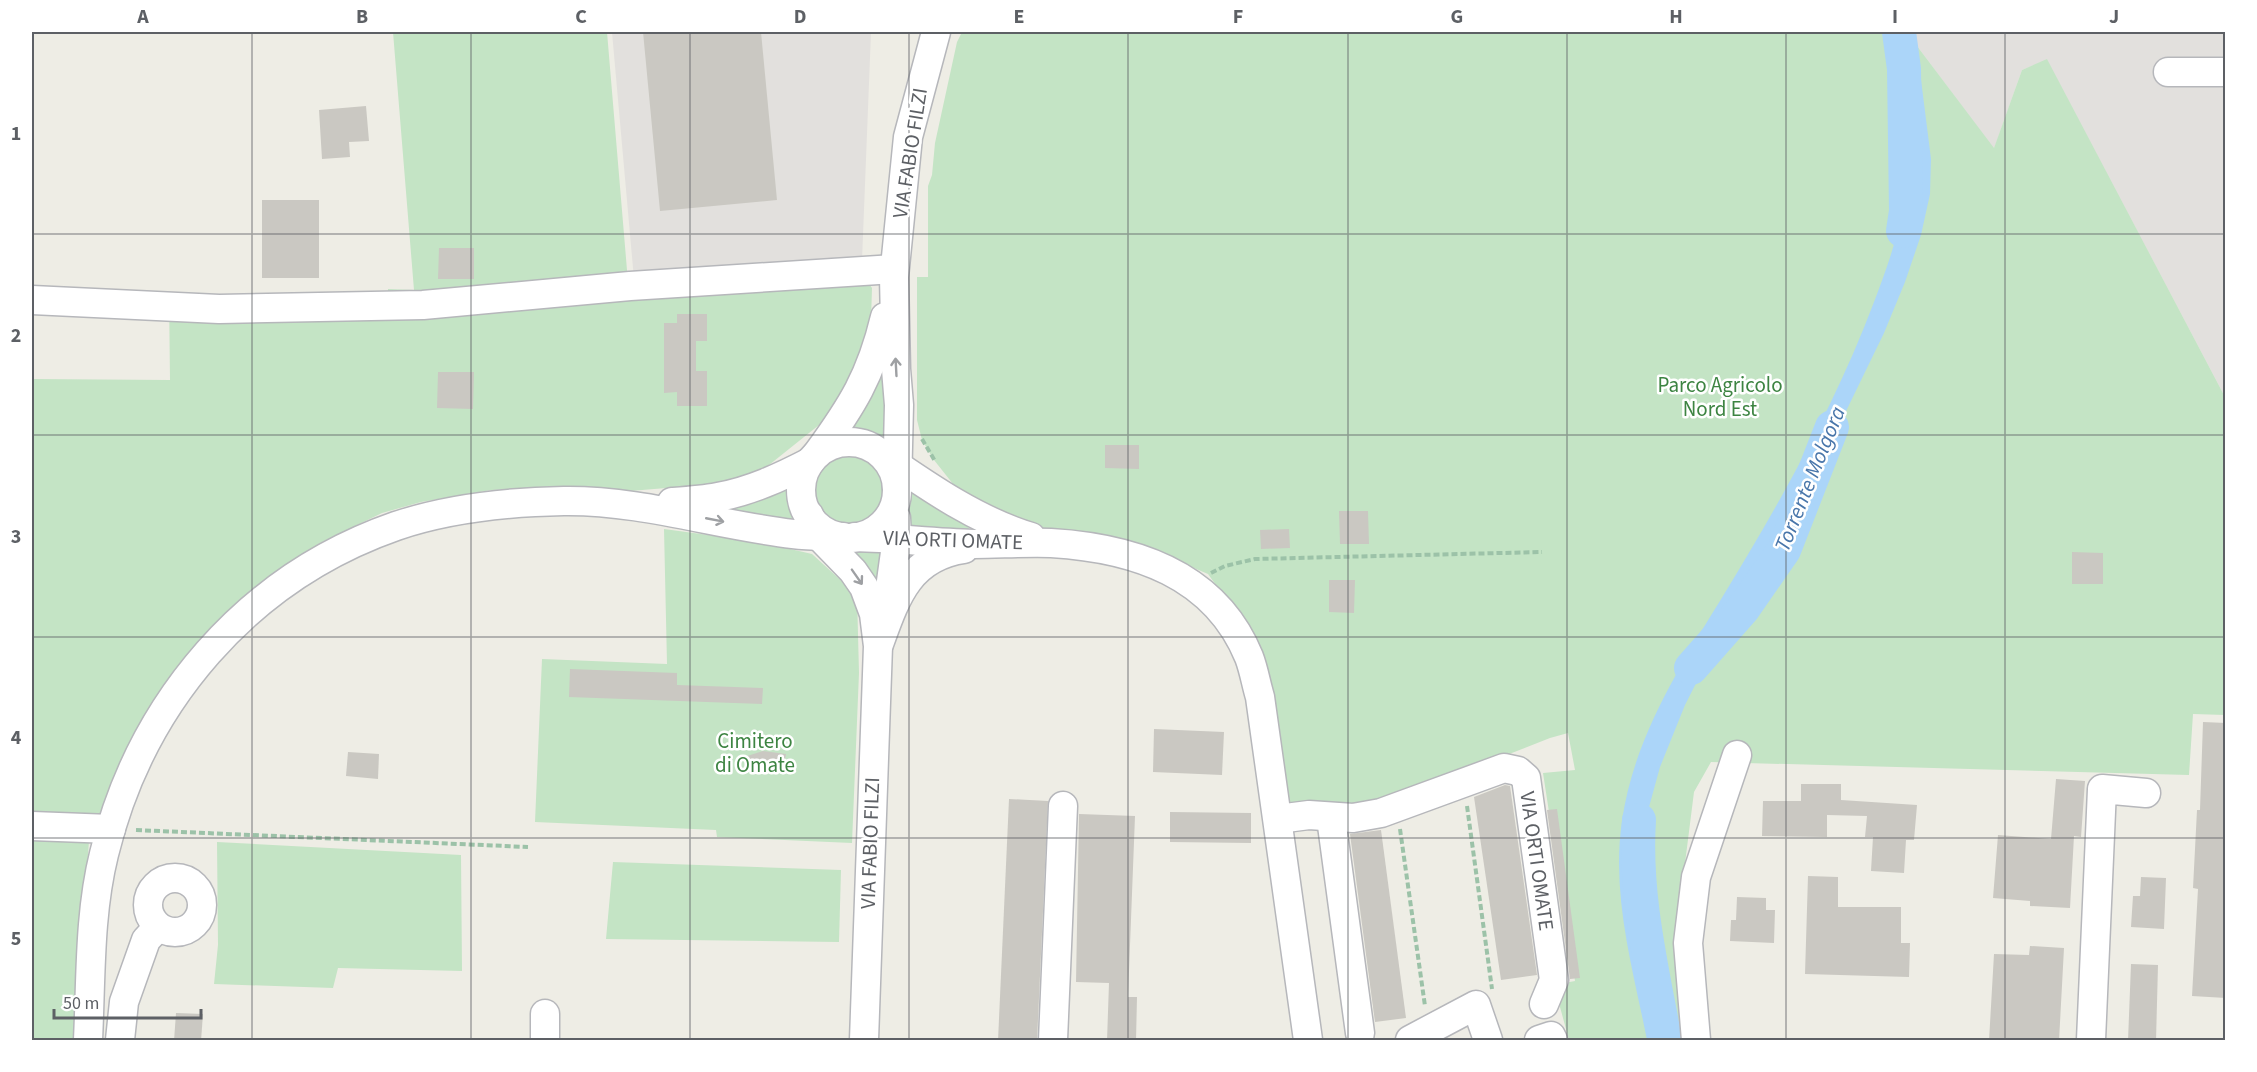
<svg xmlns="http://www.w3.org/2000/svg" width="2257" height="1072" font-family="'Source Sans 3',sans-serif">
<rect width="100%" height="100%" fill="#eeede5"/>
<g fill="#e2e0dd">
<polygon points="612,32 871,32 862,260 634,279"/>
<polygon points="1914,32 2225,32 2225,397 2047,60 2022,70 1994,149 1917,46"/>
</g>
<g fill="#c4e4c5">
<polygon points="393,32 607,32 628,282 865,278 872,288 871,320 865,353 829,417 764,469 727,483 630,491 570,487 491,490 421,502 382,513 320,543 273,578 143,722 89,841 74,1040 32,1040 32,379 170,380 169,294 388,302 388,289 414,290"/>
<polygon points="962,32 1914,32 1917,46 1994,148 2022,70 2047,59 2225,397 2225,715 2193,714 2189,775 1711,762 1694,792 1683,879 1686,1040 1569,1040 1554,985 1575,981 1543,773 1575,770 1568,733 1550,738 1371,808 1289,805 1221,592 1208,574 1142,546 1019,524 957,489 934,460 922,440 917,420 917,277 928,277 928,186 932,175 935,143 957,42"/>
<polygon points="880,370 889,373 886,449 867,438 844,435"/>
<circle cx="849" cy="489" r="38"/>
<polygon points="792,484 806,530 722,508"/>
<polygon points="910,486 968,519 969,533 905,530"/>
<polygon points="664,529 760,542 812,554 857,595 859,673 852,843 717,837 716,830 535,822 542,659 667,664"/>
<polygon points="890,545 881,590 845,546"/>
<polygon points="217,842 461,855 462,971 338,968 333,988 214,984 218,945"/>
<polygon points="613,862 841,870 839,942 606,939"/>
</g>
<path fill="#abd5f9" d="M 1886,32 L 1915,32 L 1931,159 L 1930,194 L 1921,235 L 1905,282 L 1884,333 L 1832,440 L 1722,632 L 1685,705 L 1660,767 L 1646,818 L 1640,857 L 1639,883 L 1647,940 L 1666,1040 L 1647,1040 C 1633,969 1611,895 1622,821 C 1634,736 1682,663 1726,591 C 1782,499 1836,403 1874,302 C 1889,263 1903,223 1906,182 C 1907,162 1903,142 1900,123 C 1896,92 1891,62 1886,32 Z"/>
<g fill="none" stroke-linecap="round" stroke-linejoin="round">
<g stroke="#abd5f9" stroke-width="34">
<polyline points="1899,32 1904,69 1906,211 1903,231"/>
<polyline points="1691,668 1743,609 1784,550 1832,427"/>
<path d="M 1639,820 C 1634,895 1652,968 1665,1040"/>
</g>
</g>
<g fill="#cac8c2">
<polygon points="643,32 761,32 777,200 660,211"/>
<polygon points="366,106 369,141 349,142 350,157 322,159 319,110"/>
<rect x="262" y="200" width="57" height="78"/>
<polygon points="439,248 474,248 474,279 438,279"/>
<polygon points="677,314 707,314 707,341 696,341 696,371 707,371 707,406 677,406 677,392 664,393 664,323 677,323"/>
<polygon points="438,372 474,372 473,409 437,408"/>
<polygon points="1105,445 1139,445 1139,469 1105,468"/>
<polygon points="1339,511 1368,511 1369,544 1340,544"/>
<polygon points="1289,529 1290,548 1261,549 1260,530"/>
<polygon points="2072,552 2103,553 2103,584 2072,584"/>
<polygon points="1329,580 1355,580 1354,613 1329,612"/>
<polygon points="570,669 677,673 677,685 763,688 762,704 569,697"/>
<polygon points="2203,722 2226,723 2226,998 2192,996 2198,889 2193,888 2197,810 2200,810"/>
<polygon points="1154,729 1224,732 1222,775 1153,772"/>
<polygon points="763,751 786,754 783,772 763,768 741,758"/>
<polygon points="348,752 379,754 378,779 346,776"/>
<polygon points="2056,779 2085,781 2081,837 2074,836 2070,908 2030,906 2030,901 1993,898 1998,835 2051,839"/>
<polygon points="1801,784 1841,784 1841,800 1917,805 1914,840 1906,840 1904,873 1871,871 1873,837 1865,837 1867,816 1827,815 1827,837 1762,836 1763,801 1801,801"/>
<polygon points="1505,785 1510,786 1537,975 1501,980 1474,797"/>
<polygon points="1009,799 1048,801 1037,1041 998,1041"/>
<polygon points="1557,809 1580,978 1570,979 1547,810"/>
<polygon points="1170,812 1251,813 1251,843 1170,842"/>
<polygon points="1079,814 1135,816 1128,997 1137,997 1136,1041 1107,1041 1109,983 1076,982"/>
<polygon points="1381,830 1406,1018 1375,1022 1350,834"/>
<polygon points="1808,876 1838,877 1838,907 1901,907 1901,943 1910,943 1909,977 1805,974"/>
<polygon points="2141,877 2166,878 2164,929 2131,927 2133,896 2140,896"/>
<polygon points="1737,897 1766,898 1766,910 1775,910 1774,943 1730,941 1731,920 1736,920"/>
<polygon points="2030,946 2064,948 2059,1041 1989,1041 1994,954 2029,955"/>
<polygon points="2131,964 2158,965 2156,1041 2128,1041"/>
<polygon points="176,1013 203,1014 201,1041 174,1041"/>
</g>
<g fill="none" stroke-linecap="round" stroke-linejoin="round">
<defs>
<g id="minor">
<polyline points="2168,72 2226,72"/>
<polyline points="32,300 219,309 423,305 630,286 894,269"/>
<circle cx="849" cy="490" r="48"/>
<path d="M 817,454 C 852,406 871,376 885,317"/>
<path d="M 885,457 C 930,488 978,521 1031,537"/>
<polyline points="897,488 899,405 896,369 894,277 908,137 936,32"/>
<path d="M 672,502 C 687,501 703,500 718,497 C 751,491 781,477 810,462"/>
<polyline points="809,515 819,536 853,571 864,587 874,614 878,646 864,1040"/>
<path d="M 855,537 C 895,538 934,543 974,544 C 999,544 1026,542 1051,543 C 1135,548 1215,574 1249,657 C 1254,670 1256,684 1260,697 L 1308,1040"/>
<polyline points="888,603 897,538 896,518"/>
<path d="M 879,644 C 896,597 909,557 964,549"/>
<polyline points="1331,818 1360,1033"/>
<polyline points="1278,819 1309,815 1353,818 1381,813 1504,768 1518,771 1526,778 1554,980 1544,1004"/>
<polyline points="32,826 111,829"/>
<circle cx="175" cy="905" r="27"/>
<polyline points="545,1014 545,1040"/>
<path d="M 88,1040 C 91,979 89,914 104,854 C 141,702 247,578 396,526 C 449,508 508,502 564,501 C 642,500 716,525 793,534 C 810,536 826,536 843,537"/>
<polyline points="120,1040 124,1002 146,940 158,927"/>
<polyline points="1053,1040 1063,806"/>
<polyline points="1410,1040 1476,1005 1488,1040"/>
<polyline points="1539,1040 1551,1036 1553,1040"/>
<polyline points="1696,1040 1688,943 1696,877 1737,755"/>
<polyline points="2091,1040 2102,789 2146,793"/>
</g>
</defs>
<use href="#minor" stroke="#b6b7bb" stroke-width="31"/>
<g stroke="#9cc2a8" stroke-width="4" stroke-dasharray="6 3" stroke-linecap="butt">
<polyline points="922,439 935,461"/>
<polyline points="1211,573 1225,566 1255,559 1542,552"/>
<polyline points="1467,806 1492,989"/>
<polyline points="1400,829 1425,1006"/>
<polyline points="136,830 528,847"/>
</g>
<use href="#minor" stroke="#fff" stroke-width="28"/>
</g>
<defs><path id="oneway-shaft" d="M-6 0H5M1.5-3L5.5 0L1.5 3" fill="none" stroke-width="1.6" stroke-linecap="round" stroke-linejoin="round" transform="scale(1.5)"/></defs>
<g stroke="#9ea0a3">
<use href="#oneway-shaft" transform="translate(896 367) rotate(-93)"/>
<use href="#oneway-shaft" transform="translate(715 520) rotate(11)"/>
<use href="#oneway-shaft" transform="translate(857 577) rotate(55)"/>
</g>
<path fill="none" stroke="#5d6065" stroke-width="1.5" stroke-opacity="0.55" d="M 252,32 L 252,1040M 471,32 L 471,1040M 690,32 L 690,1040M 909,32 L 909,1040M 1128,32 L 1128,1040M 1348,32 L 1348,1040M 1567,32 L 1567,1040M 1786,32 L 1786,1040M 2005,32 L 2005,1040M 32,234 L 2226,234M 32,435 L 2226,435M 32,637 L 2226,637M 32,838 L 2226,838"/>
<g text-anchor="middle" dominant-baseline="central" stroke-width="5" stroke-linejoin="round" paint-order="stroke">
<g font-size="21" fill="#5d6065" stroke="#fff">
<text transform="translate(910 153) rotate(-81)">VIA FABIO FILZI</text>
<text transform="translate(953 540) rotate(2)">VIA ORTI OMATE</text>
<text transform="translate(870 843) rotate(-88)">VIA FABIO FILZI</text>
<text transform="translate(1537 861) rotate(82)">VIA ORTI OMATE</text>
</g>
<g font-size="21" fill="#3d8442" stroke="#fff">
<text x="1720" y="385">Parco Agricolo<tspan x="1720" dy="24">Nord Est</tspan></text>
<text x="755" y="741">Cimitero<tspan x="755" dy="24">di Omate</tspan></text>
</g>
<g font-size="22" font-style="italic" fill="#4976aa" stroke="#fff">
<text transform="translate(1810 479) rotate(-68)">Torrente Molgora</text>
</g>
</g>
<rect width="2257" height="1072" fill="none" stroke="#ffffff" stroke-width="66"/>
<path d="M54 1009v9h147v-9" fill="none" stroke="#5d6065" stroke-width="3"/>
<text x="63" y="1009" font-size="18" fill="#5d6065" stroke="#ffffff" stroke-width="4.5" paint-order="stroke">50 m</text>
<rect x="33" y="33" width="2191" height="1006" fill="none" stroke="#5d6065" stroke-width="2"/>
<g font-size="20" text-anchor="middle" font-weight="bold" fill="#5d6065">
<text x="143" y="23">A</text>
<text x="362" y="23">B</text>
<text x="581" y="23">C</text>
<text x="800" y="23">D</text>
<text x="1019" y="23">E</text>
<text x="1238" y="23">F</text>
<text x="1457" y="23">G</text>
<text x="1676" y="23">H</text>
<text x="1895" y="23">I</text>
<text x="2114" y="23">J</text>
<text x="16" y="140">1</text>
<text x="16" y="342">2</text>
<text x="16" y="543">3</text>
<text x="16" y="744">4</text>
<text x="16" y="945">5</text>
</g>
</svg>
